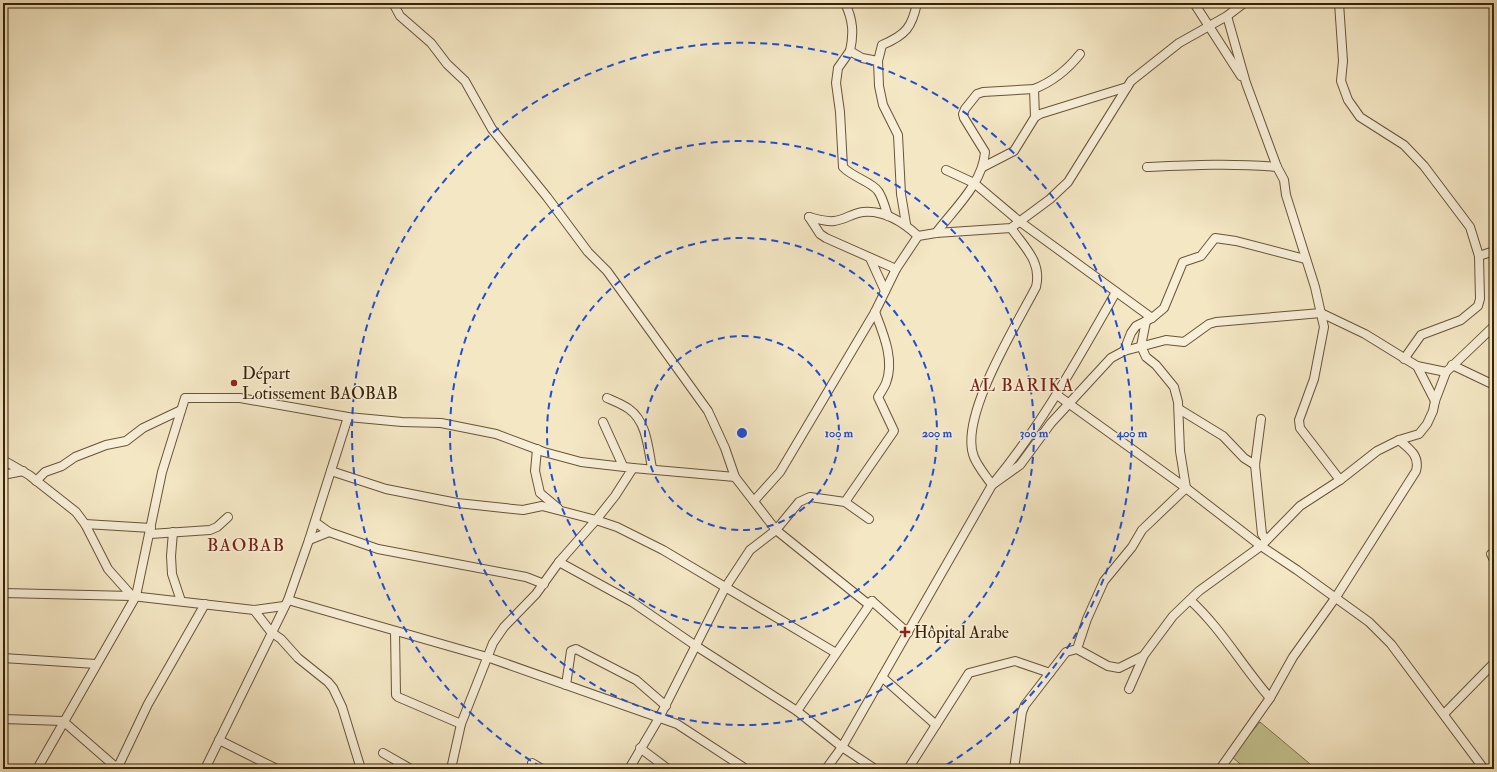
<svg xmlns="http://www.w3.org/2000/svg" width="1497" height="772" font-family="'IM FELL Double Pica',serif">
<rect width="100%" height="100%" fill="#f4e7c4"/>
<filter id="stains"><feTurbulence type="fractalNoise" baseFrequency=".005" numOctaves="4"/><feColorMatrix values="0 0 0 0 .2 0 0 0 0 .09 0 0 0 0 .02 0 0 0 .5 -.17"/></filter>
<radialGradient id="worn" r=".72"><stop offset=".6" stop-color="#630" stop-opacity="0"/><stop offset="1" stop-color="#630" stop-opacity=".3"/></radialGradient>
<polygon fill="#c3c38f" stroke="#7e734a" points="1260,722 1316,769 1246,769 1231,756"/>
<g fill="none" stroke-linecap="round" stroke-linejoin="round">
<defs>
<g id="minor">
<polyline points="393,3 400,16 431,43 447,64 465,81 492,129 547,197 588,252 607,271 641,318 708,411 725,448 735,477 776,530 868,604 872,601"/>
<path d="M 845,3 C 853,20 854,33 850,51 L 862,58 L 878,61"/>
<polyline points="1194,3 1241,76"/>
<polyline points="1339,3 1343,61 1341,81 1348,100 1360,117 1404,145 1424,166 1470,227 1479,256 1480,299 1478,306 1461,320 1421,335 1404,359"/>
<polyline points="1227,16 1246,83 1277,167 1284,180 1286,195 1315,287 1324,327 1314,379 1299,420 1300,428 1340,480"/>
<path d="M 850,51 L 838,68 L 836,83 L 840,112 L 843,167 C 852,177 872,182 878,191 C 883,198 885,208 888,216"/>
<polyline points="1034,89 1035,117"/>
<polyline points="983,167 1014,151 1035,117 1040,114 1127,87"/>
<path d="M 1147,167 C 1191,165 1233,163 1277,167"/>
<polyline points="946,170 974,183 1019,221 1152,318"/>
<path d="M 809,217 C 817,219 825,222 834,221 C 844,220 853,213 863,212 C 885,210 903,222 918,236"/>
<polyline points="809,217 820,234 826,238 896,269"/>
<path d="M 906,224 L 901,194 L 898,135 L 883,105 L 879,86 L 878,61 L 882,45 C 906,35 912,27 917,3"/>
<path d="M 1011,228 C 1025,248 1042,262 1036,287 C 1017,324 958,418 974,457 C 978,467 986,476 992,485 L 1020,465 L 1051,423 L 1111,358 L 1124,351 L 1166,340 L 1184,342 L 1209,324 L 1216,322 L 1321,313 L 1365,334 L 1417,366 L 1446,372"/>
<path d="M 936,233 C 954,209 983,183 985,152 L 964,118 L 963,114 L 965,109 L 977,94 L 983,92 L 1034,89 C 1052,82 1068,69 1080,54"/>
<polyline points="1479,256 1494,251"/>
<polyline points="870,258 885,291"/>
<polyline points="1124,351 1131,333 1136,326 1152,318 1164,308 1183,262 1201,256 1215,238 1236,241 1305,259"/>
<polyline points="1452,365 1494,385"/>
<polyline points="1417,366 1435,401"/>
<polyline points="1057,395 1186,488 1261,546 1297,570 1369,622 1391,644 1484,769"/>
<path d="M 607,398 C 614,401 622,404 629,409 C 647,422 648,448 652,468"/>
<polyline points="1179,409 1223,436 1244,458 1255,465"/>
<polyline points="1261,419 1255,465 1262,534 1266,540"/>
<polyline points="603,422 623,466"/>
<polyline points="537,449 535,471 540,493 558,508"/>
<polyline points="3,460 29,475 76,512 85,524 108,569 132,596"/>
<polyline points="633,468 735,477"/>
<polyline points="3,475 23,471"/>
<polyline points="36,481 45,472 62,466 75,457 106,445 126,441 143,428 181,410"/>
<polyline points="754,501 780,472 875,312 896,269 918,236 936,233 1011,228 1050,199 1068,182 1131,81 1179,43 1227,16 1244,3"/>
<path d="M 845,502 L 894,431 L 878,397 C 881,392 884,388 886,383 C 895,360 883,333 875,312"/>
<polyline points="315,522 329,532 378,549 526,577 544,584"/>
<polyline points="85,524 151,528"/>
<polyline points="173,532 171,556 172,574 181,601"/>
<polyline points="150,534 210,530 217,527 228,517"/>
<polyline points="309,540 329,532"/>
<polyline points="1491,554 1494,560"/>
<polyline points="559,562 596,520 617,527 663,550 836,653"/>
<polyline points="3,593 132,596 254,610 284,606"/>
<polyline points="288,600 487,657 677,724 746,769"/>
<path d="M 1190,600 C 1221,628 1242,666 1270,698"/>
<polyline points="872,601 908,633"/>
<polyline points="254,610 271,632 281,639 298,658 328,682 333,688 342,707 361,769"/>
<polyline points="395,631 396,695 398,697 461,724"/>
<polyline points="1077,649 1087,619 1104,581 1132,547 1142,530 1186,488 1180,451 1178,402 1174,387 1156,365 1146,357 1141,346 1146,321"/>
<polyline points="3,658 96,664"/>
<polyline points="882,677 936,725"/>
<polyline points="566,685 571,651 576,649 636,680 666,706"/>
<polyline points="1129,689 1144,655 1173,616 1199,591 1261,546 1300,506 1340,480 1377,451 1399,440 1419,434 1427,424 1433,411 1435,401 1446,372 1494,326"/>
<polyline points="797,711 872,601"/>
<polyline points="1444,714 1494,663"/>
<polyline points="3,719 63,721 118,769"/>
<polyline points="219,740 277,769"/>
<polyline points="640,748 668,769"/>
<polyline points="383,753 411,769"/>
<polyline points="532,763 542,769"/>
<polyline points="37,769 136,596 162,472 185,398 240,398 348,417 402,422 441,423 496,434 544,452 581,462 633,468 615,496 596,520 542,506 523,510 457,503 386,489 331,471"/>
<polyline points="117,769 148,704 205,604"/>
<polyline points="205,769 288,600 309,540 348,417"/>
<polyline points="451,769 461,724 493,643 504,627 536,594 559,562 632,602 696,646 797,711 842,747 875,769"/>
<polyline points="629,769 659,718 725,588 750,550 776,530 799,502 810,497 845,502 869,519"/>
<path d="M 826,769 L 842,747 L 992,485 C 1041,426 1078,359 1116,292"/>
<polyline points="908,769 969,673 1015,661 1050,673"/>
<polyline points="1014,769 1022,712 1025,705 1066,652 1077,649 1108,666 1119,668 1143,656"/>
<path d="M 1220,769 L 1270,698 L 1293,657 L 1336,597 L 1416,471 C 1420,456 1410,449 1399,440"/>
</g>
</defs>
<use href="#minor" stroke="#685436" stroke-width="10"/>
<use href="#minor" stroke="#f8efd9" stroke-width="8"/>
</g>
<g fill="none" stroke="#1d4ed8" stroke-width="2" stroke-dasharray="7 5">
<circle cx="742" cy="433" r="97"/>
<circle cx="742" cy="433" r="195"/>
<circle cx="742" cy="433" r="292"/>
<path d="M541 767A390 390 0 1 1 943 767"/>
</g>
<g fill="#8f2418" stroke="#f8efd9" stroke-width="1.5">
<circle cx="234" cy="383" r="4"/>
<path d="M903 626h4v4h4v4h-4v4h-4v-4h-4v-4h4z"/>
</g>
<g text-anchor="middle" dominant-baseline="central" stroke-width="3" stroke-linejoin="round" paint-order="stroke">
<g font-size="17" fill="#392306" stroke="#f8efd9" text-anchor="start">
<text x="242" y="373">Départ<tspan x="242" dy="20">Lotissement BAOBAB</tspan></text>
<text x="914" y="632">Hôpital Arabe</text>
</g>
<g font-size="18" letter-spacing="1" fill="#7a1f14" stroke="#f8efd9">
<text x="1022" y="385">AL BARIKA</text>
<text x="246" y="545">BAOBAB</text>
</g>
</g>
<circle cx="742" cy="433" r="6" fill="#1d4ed8" stroke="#f8efd9" stroke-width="2"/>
<g font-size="12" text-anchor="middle" font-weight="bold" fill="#1d4ed8" stroke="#f8efd9" stroke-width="3" stroke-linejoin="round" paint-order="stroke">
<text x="839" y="437">100 m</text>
<text x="937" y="437">200 m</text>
<text x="1034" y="437">300 m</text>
<text x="1132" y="437">400 m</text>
</g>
<rect width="1497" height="772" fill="none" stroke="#f4e7c4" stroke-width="16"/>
<rect x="4" y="4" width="1489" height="764" fill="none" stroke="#392306" stroke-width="2"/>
<rect x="8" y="8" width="1481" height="756" fill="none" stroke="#392306"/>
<rect width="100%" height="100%" filter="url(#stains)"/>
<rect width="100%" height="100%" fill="url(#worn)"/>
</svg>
